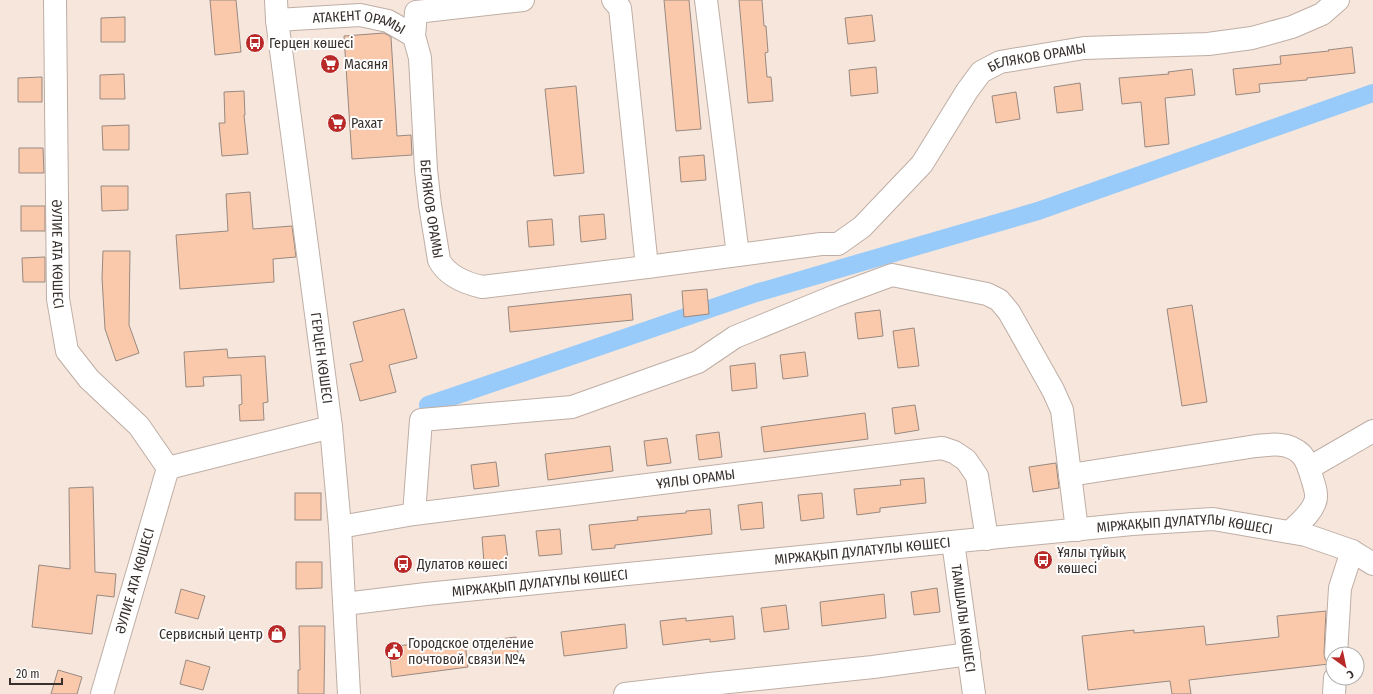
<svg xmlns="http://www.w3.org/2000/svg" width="1373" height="694" font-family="'Fira Sans Condensed',sans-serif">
<rect width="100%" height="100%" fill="#f7e6dc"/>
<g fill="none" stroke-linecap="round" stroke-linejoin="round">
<polyline stroke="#98cbf9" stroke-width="18" points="428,405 756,293 1038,211 1373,93"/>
</g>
<g fill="#fac9ac" stroke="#998980">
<polygon points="210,0 236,0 241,52 215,55"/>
<polygon points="664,0 689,0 701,129 676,131"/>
<polygon points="739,0 762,0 764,26 766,26 768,52 765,53 767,77 771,77 773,101 748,103"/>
<polygon points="872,15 875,41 848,44 845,18"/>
<polygon points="125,17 125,42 101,42 101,18"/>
<polygon points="384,33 391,37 397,136 411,135 412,155 352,159 344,36"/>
<polygon points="1352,47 1355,73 1307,78 1307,80 1259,84 1260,92 1236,95 1233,69 1281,64 1280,56 1329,51 1328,50"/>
<polygon points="876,67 878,93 851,96 849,70"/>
<polygon points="1192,69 1195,95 1165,98 1169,144 1145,147 1141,102 1122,104 1119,78 1169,74 1168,72"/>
<polygon points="124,74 125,99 100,99 100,75"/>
<polygon points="42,77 42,102 18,102 18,78"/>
<polygon points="1080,83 1083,110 1057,113 1054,87"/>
<polygon points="576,86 584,173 554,176 545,89"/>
<polygon points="244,91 245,115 244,115 248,154 222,156 219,123 225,123 224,92"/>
<polygon points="1016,92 1020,119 996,123 992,96"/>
<polygon points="129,125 129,150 103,150 102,126"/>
<polygon points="19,148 43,148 44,173 19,173"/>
<polygon points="704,155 706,180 681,182 679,157"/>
<polygon points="101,186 128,186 128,210 102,211"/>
<polygon points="250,192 253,229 292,226 296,257 273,259 274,282 180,289 176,235 228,231 226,194"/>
<rect x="21" y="206" width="24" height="25"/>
<polygon points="604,214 606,239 581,242 579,216"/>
<polygon points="552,219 554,245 529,247 527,221"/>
<polygon points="103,251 130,251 129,325 139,353 116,361 105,329 102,278"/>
<polygon points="45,257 45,282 23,282 22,258"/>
<polygon points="707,289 709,314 684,317 682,291"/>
<polygon points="631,294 633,320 510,332 508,307"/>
<polygon points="1192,305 1207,402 1182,406 1167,309"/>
<polygon points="404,309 417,358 389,365 396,392 360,401 350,364 363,361 353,322"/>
<polygon points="880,310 883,336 858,339 855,313"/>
<polygon points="914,328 919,366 898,368 893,331"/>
<polygon points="227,349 228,358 265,356 268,402 263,403 264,420 240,421 239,405 242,404 241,375 203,377 204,386 186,387 184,352"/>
<polygon points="805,352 808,376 783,379 780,355"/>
<polygon points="755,363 757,388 732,391 730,366"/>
<polygon points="915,405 919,430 895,434 892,408"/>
<polygon points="865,413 868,439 764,452 761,427"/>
<polygon points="719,432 722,457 699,460 696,435"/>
<polygon points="667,438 671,463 647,466 644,441"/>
<polygon points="610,446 613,471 548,480 545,454"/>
<polygon points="496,462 499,486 474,489 471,465"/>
<polygon points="1056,463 1059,488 1033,492 1029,467"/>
<polygon points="924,478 926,503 880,508 880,512 857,515 854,489 901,485 900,480"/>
<polygon points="93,487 95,572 116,574 114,597 97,595 92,634 32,627 39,565 70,569 69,488"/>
<rect x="295" y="493" width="26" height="27"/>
<polygon points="822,493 824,518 801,521 798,495"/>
<polygon points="762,502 764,528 741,530 738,505"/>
<polygon points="710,509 712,534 615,545 615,548 592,550 589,525 638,520 637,517 686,513 686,511"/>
<polygon points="560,529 562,554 539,556 536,531"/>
<polygon points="505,535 508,560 484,563 482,537"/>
<polygon points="296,562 322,562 322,588 296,589"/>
<polygon points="937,588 940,612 914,615 911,592"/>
<polygon points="181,589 205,596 198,619 175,613"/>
<polygon points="884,594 886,618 822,626 820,602"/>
<polygon points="786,605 789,629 764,632 761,608"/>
<polygon points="1326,611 1324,653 1325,659 1329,664 1189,680 1191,694 1172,694 1170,681 1088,690 1082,636 1134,630 1134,633 1204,626 1206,645 1279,637 1277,616"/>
<polygon points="733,616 735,639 710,642 710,639 663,645 660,621 686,618 686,621"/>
<polygon points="625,624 627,648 564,656 561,632"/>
<polygon points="299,626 325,626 324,694 298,694 298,670 300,670"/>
<polygon points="516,637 519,661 494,664 491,640"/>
<polygon points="465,643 468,667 392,677 389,647 414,644 415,649"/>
<polygon points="186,660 210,667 203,690 180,684"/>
<polygon points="58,670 82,677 77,694 51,694"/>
</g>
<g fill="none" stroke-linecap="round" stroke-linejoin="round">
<defs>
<g id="minor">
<path id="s1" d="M 55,0 L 58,299 L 67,351 L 89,379 L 139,426 L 168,468 L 102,694"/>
<path id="s2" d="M 276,0 L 277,20 L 331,427 L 340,527 L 349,694"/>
<path id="s3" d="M 523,0 L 416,12 L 414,36 L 420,58 L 426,170 L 430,205 L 439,260 C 447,276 465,283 482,287 L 647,267 L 821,244 L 838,244 L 862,227 L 922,164 L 967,91 L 981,72 L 1000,62 L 1084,48 L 1208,44 L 1252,38 L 1292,27 L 1322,14 L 1338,0"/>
<polyline points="613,0 620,8 647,267"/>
<polyline points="706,0 738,255"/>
<path id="s4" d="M 277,20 L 360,15 L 388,21 L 414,36"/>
<polyline points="168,468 331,427"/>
<polyline points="1309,468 1373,431"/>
<path d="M 1070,475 L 1256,446 C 1272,444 1290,442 1302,455 C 1307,461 1310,471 1312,478 C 1314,485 1318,495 1315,502 C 1311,514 1299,523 1290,532"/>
<polyline points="414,514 421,420 572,407 698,362 735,337 835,296 892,275 987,294 999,300 1009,312 1053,390 1062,410 1077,530"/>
<path id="s5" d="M 340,527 L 414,514 L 942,448 L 954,452 L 966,460 L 977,476 L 987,539"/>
<path id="s6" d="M 953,542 L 974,694"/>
<path id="s7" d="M 345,604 L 426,594 L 1132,524 L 1213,519 L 1306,535 L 1352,551 L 1373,564"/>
<polyline points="1336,654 1340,588 1352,551"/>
<polyline points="625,694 710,684 873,667 969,654"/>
<polyline points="1334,694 1335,678"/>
</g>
</defs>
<use href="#minor" stroke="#beaea5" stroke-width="24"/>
<use href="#minor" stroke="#fff" stroke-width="22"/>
</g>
<defs>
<symbol id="bus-disc" viewBox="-11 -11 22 22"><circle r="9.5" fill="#b82927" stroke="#fff"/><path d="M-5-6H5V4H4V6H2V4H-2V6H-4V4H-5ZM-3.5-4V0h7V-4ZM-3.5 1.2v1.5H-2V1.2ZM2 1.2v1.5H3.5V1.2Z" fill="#fff"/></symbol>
<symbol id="supermarket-disc" viewBox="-11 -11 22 22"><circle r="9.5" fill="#b82927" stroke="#fff"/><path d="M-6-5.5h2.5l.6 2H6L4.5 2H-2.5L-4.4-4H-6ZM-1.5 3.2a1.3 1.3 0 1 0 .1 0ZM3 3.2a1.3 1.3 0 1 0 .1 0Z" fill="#fff"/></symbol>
<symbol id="shop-disc" viewBox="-11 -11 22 22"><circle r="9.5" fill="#b82927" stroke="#fff"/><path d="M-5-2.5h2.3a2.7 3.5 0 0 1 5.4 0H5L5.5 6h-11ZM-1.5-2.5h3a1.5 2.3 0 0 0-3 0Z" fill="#fff"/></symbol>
<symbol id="civic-disc" viewBox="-11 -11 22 22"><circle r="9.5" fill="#b82927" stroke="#fff"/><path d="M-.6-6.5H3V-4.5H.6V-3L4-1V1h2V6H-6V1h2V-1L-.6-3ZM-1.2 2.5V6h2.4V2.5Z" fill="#fff"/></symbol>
</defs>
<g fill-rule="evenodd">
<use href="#bus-disc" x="244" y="32" width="22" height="22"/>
<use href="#supermarket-disc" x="319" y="53" width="22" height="22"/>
<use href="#supermarket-disc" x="326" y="112" width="22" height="22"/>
<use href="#bus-disc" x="1032" y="549" width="22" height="22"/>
<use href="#bus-disc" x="392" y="553" width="22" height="22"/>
<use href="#shop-disc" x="266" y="623" width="22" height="22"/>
<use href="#civic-disc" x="383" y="640" width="22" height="22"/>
</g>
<g text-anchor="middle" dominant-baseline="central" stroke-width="4" stroke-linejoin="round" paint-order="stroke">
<g font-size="14" fill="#37302d" stroke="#fff">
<text stroke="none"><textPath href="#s4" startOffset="83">АТАКЕНТ ОРАМЫ</textPath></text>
<text stroke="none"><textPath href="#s3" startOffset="1053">БЕЛЯКОВ ОРАМЫ</textPath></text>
<text stroke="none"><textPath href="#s3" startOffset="306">БЕЛЯКОВ ОРАМЫ</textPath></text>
<text stroke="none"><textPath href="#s1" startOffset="254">ӘУЛИЕ АТА КӨШЕСІ</textPath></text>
<text stroke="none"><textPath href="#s2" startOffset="361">ГЕРЦЕН КӨШЕСІ</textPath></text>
<text stroke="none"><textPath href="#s5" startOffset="359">ҰЯЛЫ ОРАМЫ</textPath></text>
<text stroke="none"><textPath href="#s7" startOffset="844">МІРЖАҚЫП ДУЛАТҰЛЫ КӨШЕСІ</textPath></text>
<text stroke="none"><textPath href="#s7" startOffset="520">МІРЖАҚЫП ДУЛАТҰЛЫ КӨШЕСІ</textPath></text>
<text transform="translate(135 581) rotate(-74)">ӘУЛИЕ АТА КӨШЕСІ</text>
<text stroke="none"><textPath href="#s7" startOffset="196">МІРЖАҚЫП ДУЛАТҰЛЫ КӨШЕСІ</textPath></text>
<text stroke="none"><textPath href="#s6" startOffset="77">ТАМШАЛЫ КӨШЕСІ</textPath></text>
</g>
<g font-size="14" fill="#37302d" stroke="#fff" text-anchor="start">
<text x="269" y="43">Герцен көшесі</text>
<text x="344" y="64">Масяня</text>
<text x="351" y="123">Рахат</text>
<text x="1057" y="552">Ұялы тұйық<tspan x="1057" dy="16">көшесі</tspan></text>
<text x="417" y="564">Дулатов көшесі</text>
<text x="263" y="634" text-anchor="end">Сервисный центр</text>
<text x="408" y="643">Городское отделение<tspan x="408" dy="16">почтовой связи №4</tspan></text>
</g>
</g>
<g transform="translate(1345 666) rotate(147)"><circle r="19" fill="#ffffff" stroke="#afacab"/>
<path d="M0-3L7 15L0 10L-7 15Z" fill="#b82927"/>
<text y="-6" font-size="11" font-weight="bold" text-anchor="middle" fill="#37302d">С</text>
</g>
<path d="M10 678v6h52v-6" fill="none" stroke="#37302d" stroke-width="2"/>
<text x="16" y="678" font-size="12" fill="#37302d" stroke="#ffffff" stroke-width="3" paint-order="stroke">20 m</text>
</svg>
